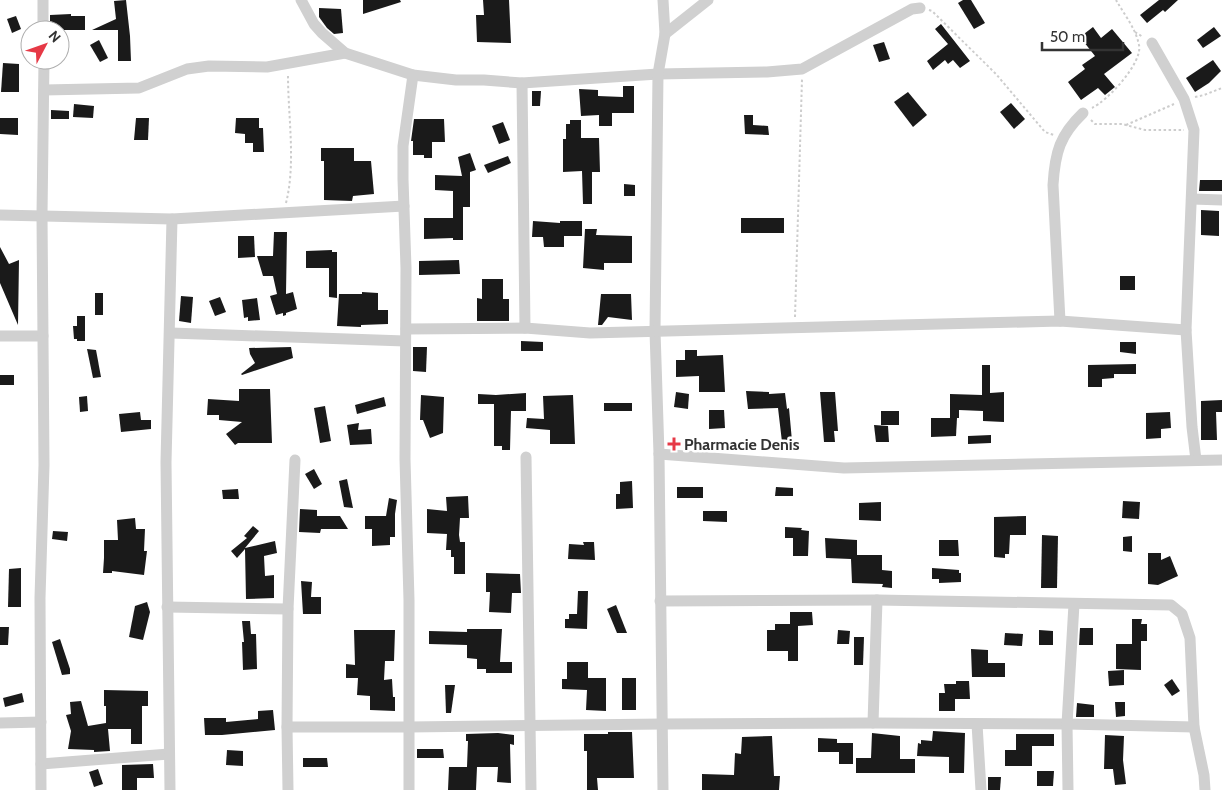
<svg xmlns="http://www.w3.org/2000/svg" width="1222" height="790" font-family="Cabin,sans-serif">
<rect width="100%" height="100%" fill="#fff"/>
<g fill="#1a1a1a">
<polygon points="126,0 130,36 131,61 118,61 118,30 92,30 116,19 114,1"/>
<polygon points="363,0 400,0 401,2 363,14"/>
<polygon points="483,0 509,0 511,43 477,42 476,15 484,15"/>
<polygon points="963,0 971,0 985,23 974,29 958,3"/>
<polygon points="1159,0 1178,0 1165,12 1163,10 1147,23 1140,15"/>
<polygon points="319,8 341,9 343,33 334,34 327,28 319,17"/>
<polygon points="71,14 71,16 85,16 85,30 50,30 50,15"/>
<polygon points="16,16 21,29 12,33 7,19"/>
<polygon points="941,24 970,61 960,68 953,60 948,64 945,60 933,70 927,61 948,44 935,29"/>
<polygon points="1093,27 1101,38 1112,29 1132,53 1104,74 1115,87 1105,95 1098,88 1081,100 1068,82 1085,69 1082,65 1095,56 1080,37"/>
<polygon points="1214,27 1221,36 1203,48 1197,40"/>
<polygon points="99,40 108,58 100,62 90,45"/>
<polygon points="884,42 890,59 879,62 873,45"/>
<polygon points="1213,60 1221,71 1209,83 1195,92 1186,78"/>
<polygon points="3,63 19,64 19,92 1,92"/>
<polygon points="623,86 634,86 634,113 612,113 612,126 599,126 599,115 581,116 579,89 598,90 598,96 623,97"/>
<polygon points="532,91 541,91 540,106 532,106"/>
<polygon points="908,92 927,115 913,127 894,102"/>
<polygon points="1011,103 1025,119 1014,129 1000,112"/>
<polygon points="74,104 94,106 93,118 73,117"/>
<polygon points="51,110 69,111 69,119 51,119"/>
<polygon points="744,115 753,115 753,125 768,126 769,135 745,134"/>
<polygon points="0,118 18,118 18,135 0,134"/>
<polygon points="136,118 149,118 148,140 134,140"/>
<polygon points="236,118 259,118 259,128 263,128 264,152 253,152 253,143 245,143 245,134 235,133"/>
<polygon points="414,119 444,119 445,142 432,142 432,158 424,158 424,155 413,155 413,141 411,141"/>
<polygon points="570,120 581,120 581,138 599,138 600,172 592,172 592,204 583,204 582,171 563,172 563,139 566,139 566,124 570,124"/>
<polygon points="503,122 510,140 499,144 492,126"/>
<polygon points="321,148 354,148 354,161 371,161 374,194 353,196 352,201 324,200 324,161 321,161"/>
<polygon points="470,153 476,170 470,172 470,207 463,207 463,240 453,240 453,238 424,239 424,218 453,218 453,191 435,190 435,175 462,176 458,157"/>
<polygon points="508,156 511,163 488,173 484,165"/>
<polygon points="1200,180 1222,180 1222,191 1199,191"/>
<polygon points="624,184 635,185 635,196 624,196"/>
<polygon points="1201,210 1219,211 1219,236 1201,235"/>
<rect x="741" y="218" width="43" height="15"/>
<polygon points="533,221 560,223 560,221 582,221 582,236 564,236 564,247 544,247 543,237 532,237"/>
<polygon points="585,229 597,229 596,235 632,236 632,263 604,263 604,270 583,268"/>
<polygon points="274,232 287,232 286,294 293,292 297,309 286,313 286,315 283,316 283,313 276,315 270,296 277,294 273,276 263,276 257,256 273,256"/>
<polygon points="238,236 254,236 255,257 238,258"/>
<polygon points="0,247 9,264 19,260 18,325 0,283"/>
<polygon points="332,250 332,252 337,252 337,298 329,297 329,268 306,268 306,251"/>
<polygon points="459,260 460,274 419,275 419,261"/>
<rect x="1120" y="276" width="15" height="14"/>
<polygon points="482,279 503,279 503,299 509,299 509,321 477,321 477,298 482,299"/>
<polygon points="362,292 378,293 378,310 388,310 388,324 361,325 361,327 337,326 339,294 362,294"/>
<rect x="95" y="293" width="8" height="22"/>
<polygon points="601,294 631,294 632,320 608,317 602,325 598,325"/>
<polygon points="181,296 193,297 191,323 179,321"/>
<polygon points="220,297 226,312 215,316 209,301"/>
<polygon points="257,298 260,320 248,321 248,317 244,318 242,300"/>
<polygon points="77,316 85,316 85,341 77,341 77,339 74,339 73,326 77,326"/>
<polygon points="521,341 543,342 543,351 521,351"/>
<polygon points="1120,342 1136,342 1136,354 1120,352"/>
<polygon points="291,347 293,358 242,375 241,374 255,363 250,354 249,348"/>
<polygon points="413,347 427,347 426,372 413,371"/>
<polygon points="87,349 96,350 101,377 93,378"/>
<polygon points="685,350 697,350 697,356 723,355 725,392 699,392 699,376 676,377 676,360 685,360"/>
<polygon points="1136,364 1136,374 1114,374 1114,378 1102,379 1102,387 1088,387 1088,365"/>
<polygon points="982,365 990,365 990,393 1004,392 1004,422 983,421 983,411 959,410 959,418 950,418 950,394 982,395"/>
<rect x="0" y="375" width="14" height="10"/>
<polygon points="239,389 270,389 272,443 238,443 235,445 226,434 242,422 219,420 219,415 207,415 208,399 239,401"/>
<polygon points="746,391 769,392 769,394 785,393 787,409 789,408 792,441 782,442 778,408 748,409"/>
<polygon points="676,392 689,394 688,409 674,407"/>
<polygon points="820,392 835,392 838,431 834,431 835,442 824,442"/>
<polygon points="526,393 526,411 511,411 510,450 502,450 502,446 494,446 494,404 478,404 478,394 496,395"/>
<polygon points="421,395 444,397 443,433 430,438 423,420 420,420"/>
<polygon points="573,395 575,444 550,444 550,430 526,428 527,418 544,419 543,396"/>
<polygon points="87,396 88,411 80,412 79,397"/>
<polygon points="384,397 386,406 357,414 355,405"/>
<polygon points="1222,400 1222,412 1216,412 1217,440 1201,440 1201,401"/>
<rect x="604" y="403" width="28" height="8"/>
<polygon points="325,406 331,441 320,443 314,408"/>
<polygon points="709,410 724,410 725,428 709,429"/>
<rect x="881" y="411" width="18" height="14"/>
<polygon points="140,412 141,420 151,420 151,429 121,432 119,414"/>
<polygon points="1170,412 1171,428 1161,429 1161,438 1146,439 1146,413"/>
<polygon points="931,418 957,418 956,436 931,437"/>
<polygon points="359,423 358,430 371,429 372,444 350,445 347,425"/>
<polygon points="874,425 888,426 889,442 876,442"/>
<polygon points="991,435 991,443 968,444 968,436"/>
<polygon points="314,469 322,484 314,489 305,474"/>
<polygon points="347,479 353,508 344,507 339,481"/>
<polygon points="632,481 633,508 616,509 616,494 620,494 620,482"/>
<rect x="677" y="487" width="26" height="11"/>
<polygon points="776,487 793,488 793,496 775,496"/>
<polygon points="238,489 239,499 223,499 222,490"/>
<polygon points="468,496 469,518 460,518 459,535 460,542 465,542 465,574 454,574 454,557 451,557 451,550 446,550 447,534 427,533 427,509 447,511 446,497"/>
<polygon points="389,498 397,500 395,514 395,537 390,537 390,545 372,546 372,529 365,529 365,516 386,516"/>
<polygon points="1123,501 1140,502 1139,519 1122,518"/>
<polygon points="881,502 881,521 859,520 859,503"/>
<polygon points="300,509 317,510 317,516 340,516 348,529 321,529 320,533 299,532"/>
<polygon points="703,511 727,511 727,522 703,521"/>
<polygon points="1026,516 1026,535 1010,535 1009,554 1005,554 1005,558 994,557 994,517"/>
<polygon points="135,518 136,529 145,529 144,551 147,551 144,575 112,571 112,573 103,573 104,558 104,540 118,540 117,520"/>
<polygon points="253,526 259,531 245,548 275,541 277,553 264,556 265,576 274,575 274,598 246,599 245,549 237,558 231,551 247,538 244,536"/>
<polygon points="785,527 802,528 801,530 809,531 808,556 793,556 793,538 785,538"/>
<polygon points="53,531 68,532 67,541 52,539"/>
<polygon points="1042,535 1058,536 1057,588 1041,588"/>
<polygon points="1132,536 1132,552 1123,551 1123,537"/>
<polygon points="825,538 857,540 857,555 882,555 882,570 892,571 892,588 882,587 883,584 852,583 851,559 826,558"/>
<polygon points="939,540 958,540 959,556 939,556"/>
<polygon points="583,542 594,542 595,560 568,559 569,544 584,545"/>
<polygon points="1148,553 1161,553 1161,560 1170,556 1178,576 1158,585 1148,584"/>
<polygon points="21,568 21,607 8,607 9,569"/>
<polygon points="932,568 959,570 959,573 961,573 961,582 939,583 939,579 932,579"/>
<polygon points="486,573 520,574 521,593 512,593 511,613 489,612 490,592 486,592"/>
<polygon points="301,581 312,582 311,597 321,597 321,614 303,614"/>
<polygon points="578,591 588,591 587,629 565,628 565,619 569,619 569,614 577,614"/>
<polygon points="147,602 150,612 143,640 129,637 135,606"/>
<polygon points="616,605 627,633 617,633 607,609"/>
<polygon points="790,612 812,612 813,625 798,626 798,661 788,661 788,651 767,651 767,630 775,630 775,624 790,624"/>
<polygon points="1132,619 1142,619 1141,624 1147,624 1147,641 1141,641 1141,670 1116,669 1116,644 1132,644"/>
<polygon points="242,621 250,621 251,634 256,634 257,669 243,670 242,642 244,642"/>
<polygon points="0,627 9,627 8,645 0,645"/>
<polygon points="1080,628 1093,628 1093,645 1079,645"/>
<polygon points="467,629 502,629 500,662 512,662 512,673 486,673 486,669 477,669 477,659 467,658 467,645 429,644 429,631 467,632"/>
<polygon points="354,630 395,630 394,661 385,661 384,680 392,679 393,697 395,697 395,711 370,710 370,696 357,695 358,678 346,678 346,664 355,665"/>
<polygon points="838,630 850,631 849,644 837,644"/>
<polygon points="1039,630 1053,631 1053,645 1039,645"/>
<polygon points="1005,633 1023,634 1022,646 1004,645"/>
<polygon points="854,637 864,637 863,665 854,665"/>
<polygon points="60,639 70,669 70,674 62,675 52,642"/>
<polygon points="971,649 988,650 988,663 1005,663 1005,677 972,677"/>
<polygon points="567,662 588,662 588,678 606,678 606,711 586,710 587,690 562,689 562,679 567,679"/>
<polygon points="1124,670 1124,685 1109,686 1108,671"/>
<rect x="622" y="678" width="14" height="32"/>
<polygon points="1172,679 1180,691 1172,696 1164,685"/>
<polygon points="956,681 969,681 970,699 955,699 955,711 939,711 939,693 945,693 944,684 956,684"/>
<polygon points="445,685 455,685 451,713 446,713"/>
<polygon points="104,690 148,691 148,706 142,706 142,744 131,744 131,729 108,729 110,751 94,752 94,750 68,749 71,731 66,715 71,714 70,702 81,701 88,726 106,723 106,706 104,706"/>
<polygon points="22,693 24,702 5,707 3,698"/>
<polygon points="1115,702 1125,702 1125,716 1116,717"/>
<polygon points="1077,703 1094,705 1094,717 1076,717"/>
<polygon points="273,710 275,730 222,735 205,735 204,718 226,718 226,722 258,719 258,711"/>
<polygon points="933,731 965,733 964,773 949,773 949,757 917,756 918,743 921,744 921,740 932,741"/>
<polygon points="608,732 632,732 634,778 597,778 598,790 587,790 587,751 584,751 584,734 608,734"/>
<polygon points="498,733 514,735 514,745 510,744 511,783 497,782 498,767 477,767 476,790 448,790 449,767 467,767 468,741 466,741 466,734"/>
<polygon points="872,733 900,736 900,759 915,759 915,773 856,773 856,758 871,758"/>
<polygon points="1016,734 1054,734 1054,746 1032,746 1032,766 1005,766 1005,750 1016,750"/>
<polygon points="1105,735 1124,736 1123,760 1126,784 1115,785 1113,769 1104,769"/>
<polygon points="772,736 774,776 780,776 779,790 702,790 702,774 734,775 735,753 741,754 742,737"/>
<polygon points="818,738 837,739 837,743 853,743 853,764 839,764 839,752 818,752"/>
<polygon points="417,749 443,749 444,758 417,758"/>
<polygon points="227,750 243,751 243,766 226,765"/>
<polygon points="303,758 327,758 328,767 303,767"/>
<polygon points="153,764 154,778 137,778 137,790 122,790 122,765"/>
<polygon points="98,769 103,784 94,787 89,772"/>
<polygon points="1037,771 1054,771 1053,786 1037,786"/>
<polygon points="988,777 1001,777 1000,790 988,790"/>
</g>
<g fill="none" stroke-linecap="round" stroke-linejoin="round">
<g stroke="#cdcdcd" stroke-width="2" stroke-dasharray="2.5 2.5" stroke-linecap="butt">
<polyline points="929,10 932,11 996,74 1045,132 1054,135"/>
<polyline points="1135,32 1143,37"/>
<polyline points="1195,97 1204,95 1222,88"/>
<path d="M 1092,108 C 1107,101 1143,63 1139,45 C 1136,29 1124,14 1116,0"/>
<polyline points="1091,120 1095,124 1122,124 1145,130 1184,130"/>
<polyline points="1126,125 1174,104"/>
<path d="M 286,203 C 296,163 288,117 288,75"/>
<polyline points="795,317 802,79"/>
</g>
<g stroke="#d0d0d0" stroke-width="11">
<polyline points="43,0 43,30"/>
<polyline points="301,0 314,24 322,33 345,53 413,75 456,80 484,80 522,83 658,74 767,72 802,69 912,9 920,8"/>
<polyline points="663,0 665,34 658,74 655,331 659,454 663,790"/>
<polyline points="665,34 708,0"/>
<polyline points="1152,43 1184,99 1194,130 1186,330 1192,427 1196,460"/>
<polyline points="522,83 525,328"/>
<polyline points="44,90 139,88 187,69 209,66 267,67 345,53"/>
<polyline points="1192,199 1222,200"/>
<polyline points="0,215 172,219 404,206"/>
<path d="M 1060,321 L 1053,185 C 1055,152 1060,135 1083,113"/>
<polyline points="406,329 525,328 590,333 1060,321 1186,330"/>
<polyline points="171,333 405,341"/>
<polyline points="0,336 43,336"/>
<polyline points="659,454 844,468 1222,460"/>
<polyline points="526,457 531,790"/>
<polyline points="660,601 877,600 1171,605 1182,614 1190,638 1194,727 1204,775 1205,790"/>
<polyline points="167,607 288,609"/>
<polyline points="0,723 41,722"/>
<polyline points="873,723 877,600"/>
<polyline points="977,724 981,790"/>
<polyline points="287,727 409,727 663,724 873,723 1067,724 1194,727"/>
<polyline points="41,764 169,754"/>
<polyline points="41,790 40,598 44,465 42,215 44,60"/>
<polyline points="170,790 166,462 172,219"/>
<polyline points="288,790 287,727 288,609 295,460"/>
<polyline points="409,790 409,600 405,459 406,268 403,179 403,146 413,75"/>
<polyline points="1068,790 1067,724 1074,604"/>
</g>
</g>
<path fill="#e63946" stroke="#fff" stroke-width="2" d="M671.5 436.5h5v5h5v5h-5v5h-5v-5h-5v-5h5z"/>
<g text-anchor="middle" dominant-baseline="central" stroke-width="5" stroke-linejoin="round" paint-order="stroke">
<g font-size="16" font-weight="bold" fill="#333" stroke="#fff" text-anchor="start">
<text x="684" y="444">Pharmacie Denis</text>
</g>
</g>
<g transform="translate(45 45) rotate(49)"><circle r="24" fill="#ffffff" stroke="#adadad"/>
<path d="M0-4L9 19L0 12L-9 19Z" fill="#e63946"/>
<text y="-8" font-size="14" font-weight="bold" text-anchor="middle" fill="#333333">N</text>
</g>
<path d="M1042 42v8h81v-8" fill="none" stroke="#333333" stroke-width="2.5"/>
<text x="1050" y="42" font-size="15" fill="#333333" stroke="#ffffff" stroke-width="4" paint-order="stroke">50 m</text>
</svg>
